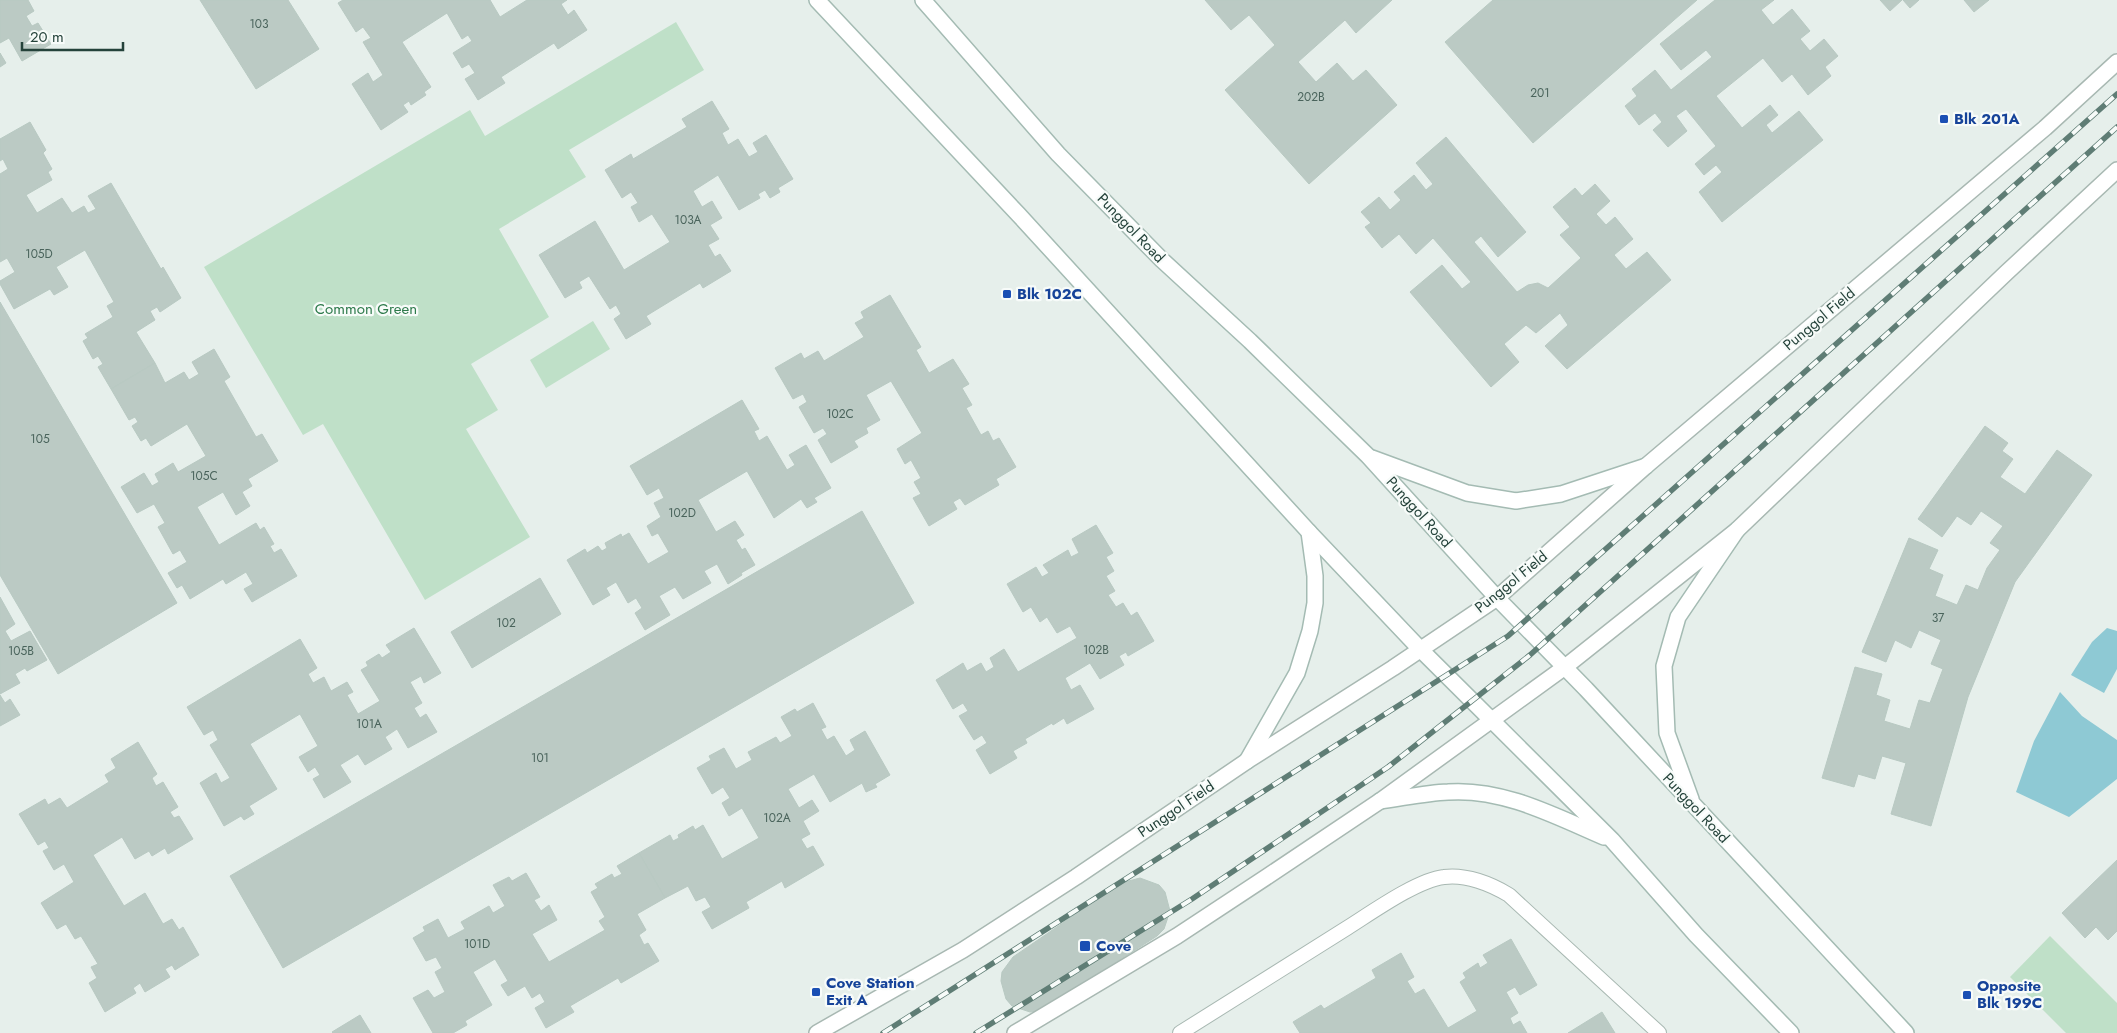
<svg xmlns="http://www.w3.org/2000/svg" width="2117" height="1033" font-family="Jost,sans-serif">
<rect width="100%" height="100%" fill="#e6efeb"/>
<g fill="#bfe0c8">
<polygon points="676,22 704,70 569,150 586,177 499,229 549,317 471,364 498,410 466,429 530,537 425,600 323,424 303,435 204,267 470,110 485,136"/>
<polygon points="593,321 610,349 546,388 530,360"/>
<polygon points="2050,936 2117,1003 2117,1033 2066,1033 2010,977"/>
</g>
<g fill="#8ec9d4">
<polygon points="2107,628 2117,631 2117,669 2104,693 2071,675 2092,642"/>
<polygon points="2060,692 2082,716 2117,740 2117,779 2069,817 2016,792 2034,741"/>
</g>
<g fill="#bbcac4" stroke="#b8c9c2">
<polygon points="0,0 28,0 34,11 26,16 32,26 38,23 51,44 22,61 9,38 0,43"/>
<polygon points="200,0 288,0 319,49 256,89"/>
<polygon points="343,0 490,0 500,17 527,0 567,0 561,4 568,15 574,10 587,30 558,49 554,43 501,77 505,83 478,100 465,79 475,73 469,64 462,68 453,53 472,41 468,35 462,39 447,13 402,42 431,87 424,92 426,95 411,105 409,101 403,105 408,112 381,130 352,84 368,73 373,82 383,75 363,42 371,38 363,27 356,32 338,3"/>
<polygon points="1205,0 1392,0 1356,33 1345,20 1298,62 1316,82 1337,63 1353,81 1366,70 1397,105 1309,184 1225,90 1275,45 1249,15 1231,30"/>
<polygon points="1493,0 1697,0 1533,143 1445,42"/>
<polygon points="1715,0 1774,0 1761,10 1773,25 1792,9 1810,31 1800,39 1810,51 1824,39 1838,56 1825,67 1831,76 1808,95 1792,74 1782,82 1763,58 1716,96 1742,128 1770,105 1778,115 1766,125 1772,133 1799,111 1823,140 1722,222 1699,192 1722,172 1716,165 1704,175 1695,164 1716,146 1686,109 1676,116 1687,131 1668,147 1653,130 1662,122 1655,113 1639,125 1625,106 1637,96 1632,89 1655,70 1671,90 1712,57 1706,50 1681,70 1660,44"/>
<polygon points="1880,0 1902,0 1890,11"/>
<polygon points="1903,0 1919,0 1910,8"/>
<polygon points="1964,0 1989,0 1974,12"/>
<polygon points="0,53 6,63 0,67"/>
<polygon points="712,101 729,129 722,133 728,145 738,139 749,157 758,152 753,143 766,135 793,179 778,188 780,192 770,198 765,190 758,194 760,198 739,210 718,175 693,191 702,207 712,201 722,218 710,225 719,239 708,245 715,257 720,254 731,271 703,288 700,283 646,316 651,324 626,339 614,319 621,314 616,305 610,309 589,276 579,282 582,288 565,298 539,255 595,221 624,270 670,242 652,214 639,222 631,207 638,203 631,192 622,198 605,170 631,154 633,159 687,127 682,119"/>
<polygon points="30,122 46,150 43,153 52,169 48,172 52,180 26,195 37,213 62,198 72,213 84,206 88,213 96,209 88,196 111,183 161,269 163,267 181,298 160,312 157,307 150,311 155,320 136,332 155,363 111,389 98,367 103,364 98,356 93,359 83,341 88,338 85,334 113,317 107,306 114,302 85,250 56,267 68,287 54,295 50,289 14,309 0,284 0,281 15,272 7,258 0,262 0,174 8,169 3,159 0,161 0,139"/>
<polygon points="1446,137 1526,232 1498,257 1481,236 1474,242 1517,292 1528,285 1538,283 1548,288 1581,258 1560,235 1570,227 1553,207 1575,188 1582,196 1595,184 1610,201 1596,214 1606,225 1615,217 1633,239 1614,255 1626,269 1647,252 1671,280 1567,369 1545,346 1568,325 1560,313 1536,333 1526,325 1504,344 1519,362 1491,387 1410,292 1442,265 1462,289 1471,282 1433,238 1416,254 1399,234 1382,248 1365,227 1371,223 1361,212 1379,197 1390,210 1401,200 1394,192 1414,175 1426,190 1433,184 1416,163"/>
<polygon points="890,295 921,347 916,350 929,373 953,359 969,384 962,388 972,405 966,408 981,435 988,431 993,441 999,438 1016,467 996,479 999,485 965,505 960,498 953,502 957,509 929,526 913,498 921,494 914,482 921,478 911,460 905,464 897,449 922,433 891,381 866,395 880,420 866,428 868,433 854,441 858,447 831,463 818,440 827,434 823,428 814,433 799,407 807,402 803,394 793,399 775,368 801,353 804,359 818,351 824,361 864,337 855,323 864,318 861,312"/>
<polygon points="0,302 177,603 58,674 0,575"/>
<polygon points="214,349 230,377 224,381 256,437 262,434 278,461 248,479 252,486 242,492 250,506 236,515 223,492 197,507 219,545 256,523 260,530 264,527 274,544 270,546 274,553 281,549 297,576 252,602 244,589 253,584 246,572 226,584 223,579 190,599 182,585 177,588 168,573 187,562 180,550 173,554 158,527 165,523 154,504 137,513 121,487 144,473 152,486 159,482 155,474 173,463 178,472 206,456 187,424 151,446 146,438 141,441 132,426 138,422 135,417 129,420 111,389 155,363 165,383 184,372 189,380 199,374 192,362"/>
<polygon points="742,400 759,429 754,431 759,441 767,436 787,470 795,465 789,455 806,445 831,488 814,498 817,502 807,508 801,499 774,518 747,471 698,500 716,532 735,521 744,535 736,540 742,550 745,548 755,565 741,573 742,575 728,584 717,564 704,571 711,583 683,599 675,587 659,596 670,615 645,630 635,613 642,608 636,598 628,603 616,582 606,588 610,595 593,605 567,560 585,549 587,553 598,546 602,551 607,548 605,543 621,534 622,537 629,533 648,564 669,552 658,533 652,536 647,526 661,517 654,503 664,498 659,488 647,495 630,466"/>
<polygon points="1985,426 2008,443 2002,451 2013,459 2000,477 2025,494 2057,450 2092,475 2015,582 1968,697 1931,826 1891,814 1906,763 1882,756 1875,779 1858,774 1854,787 1822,778 1855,667 1882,674 1876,695 1890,700 1884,721 1910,729 1919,700 1930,703 1943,669 1931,664 1941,640 1919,630 1911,648 1895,640 1886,662 1862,652 1909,538 1938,550 1929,569 1943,575 1935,596 1957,605 1966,585 1978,590 1987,568 2000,550 1990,543 2003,526 1981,511 1971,525 1957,516 1942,537 1918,519"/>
<polygon points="862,511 914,603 283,968 230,876"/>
<polygon points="1096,525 1113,553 1106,557 1114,571 1106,576 1115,591 1108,595 1116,607 1123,603 1131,616 1137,612 1154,641 1128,656 1126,652 1119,656 1124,665 1100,679 1090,663 1065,678 1071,690 1080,685 1094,709 1067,724 1064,718 1053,725 1052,723 1025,739 1027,743 1013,751 1017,758 990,774 976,750 987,743 982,735 974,740 959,716 968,711 963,703 953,709 936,680 963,663 967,671 981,663 986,672 994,667 990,658 1004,649 1018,672 1077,638 1070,626 1057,633 1047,617 1040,622 1031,607 1023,612 1007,584 1036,567 1042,577 1049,573 1043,565 1068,550 1071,557 1079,553 1072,539"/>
<polygon points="540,578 561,614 472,668 451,632"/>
<polygon points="0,597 15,624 5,631 11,641 30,631 47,660 27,671 25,668 15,674 20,683 0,694"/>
<polygon points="414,628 441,673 424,683 421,676 410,682 422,703 414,708 420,718 426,714 437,732 408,748 397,729 385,737 392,749 365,765 358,754 340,765 351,782 324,798 313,779 320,775 315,767 308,772 299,757 318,746 300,714 250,744 277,789 249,806 254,814 244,820 241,816 224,826 200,783 216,773 221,783 230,778 210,745 218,740 213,730 204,735 187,707 300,639 317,668 308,674 313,683 324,677 331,691 347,682 353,692 347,695 358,714 380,701 361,670 368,666 366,662 379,654 382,658 391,652 386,645"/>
<polygon points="0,695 5,703 10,699 20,715 0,726"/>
<polygon points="813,703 826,727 821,729 827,740 834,736 846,756 855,750 850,740 865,731 890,775 875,784 877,787 866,792 862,783 830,802 814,774 788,789 799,808 812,800 819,811 803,821 810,834 801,839 807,849 813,846 824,865 785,888 782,881 746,902 749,908 712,929 702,912 711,907 705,897 696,901 688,886 665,898 639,853 670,835 673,841 679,838 678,835 693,826 695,830 703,825 722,859 759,838 742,808 729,816 722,803 730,798 723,787 712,794 697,768 711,760 709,756 724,748 736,769 752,760 748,752 776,737 780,743 792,736 781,717 795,709 797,712"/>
<polygon points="138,742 157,774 152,778 156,786 163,782 178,807 170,812 174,818 179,816 193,839 168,854 165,848 152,856 149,851 135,859 122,837 93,855 124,906 145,893 163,924 172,919 179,930 183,927 199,955 175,970 172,965 165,969 170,977 145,992 140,983 133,988 136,993 105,1012 89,983 97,978 91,967 98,964 81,936 75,939 66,924 57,929 41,903 74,882 64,864 54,870 43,851 49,848 45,841 38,845 19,814 45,799 48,805 60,798 67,808 109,782 105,775 116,768 111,759"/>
<polygon points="639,853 665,898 637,914 646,930 639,935 644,945 648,943 659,961 621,983 618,978 570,1006 574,1012 546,1028 535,1008 545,1002 540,993 532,998 525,986 508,996 501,985 508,981 495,959 473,972 492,1005 465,1021 467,1025 453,1033 433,1033 413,998 428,990 434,998 445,992 435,972 442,968 436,957 426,961 413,938 425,931 423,927 438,919 448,938 465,929 461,922 489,906 493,913 505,906 493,885 509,877 512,881 526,873 540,897 534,900 541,911 549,905 557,920 532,934 549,962 605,930 599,921 605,917 591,892 598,888 595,884 612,874 614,878 622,874 617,866"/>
<polygon points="2117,860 2117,931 2108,940 2096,927 2085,938 2062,913"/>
<polygon points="1140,878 1159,885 1165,892 1170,911 1164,929 1157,936 1040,1011 1030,1012 1012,1006 1006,999 1001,981 1002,972 1013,957 1121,883"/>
<polygon points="1511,939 1537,985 1520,995 1515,987 1506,992 1518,1013 1510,1018 1513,1025 1520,1021 1527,1033 1300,1033 1293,1022 1321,1005 1324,1009 1376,978 1372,970 1401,953 1414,977 1407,981 1415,994 1424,989 1448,1028 1477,1011 1460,982 1466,978 1463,973 1478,963 1480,968 1488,963 1483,955"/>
<polygon points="1602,1012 1615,1033 1568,1033"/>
<polygon points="360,1015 371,1033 333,1033 332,1032"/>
</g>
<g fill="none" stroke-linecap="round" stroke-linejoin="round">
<defs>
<path id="service" d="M 1180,1033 C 1236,998 1292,963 1347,928 C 1371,913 1417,880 1444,877 C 1466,874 1491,884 1509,895 L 1659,1033"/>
<g id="tertiary">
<polyline points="817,1033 963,950 1076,877 1247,761 1393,668 1497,598 1646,466 2045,128 2117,62"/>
<polyline points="1015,1033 1177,936 1268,876 1380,801 1565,667 1737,530 2006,273 2117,170"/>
</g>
<g id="secondary">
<polyline points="817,0 1018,214 1309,532 1420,649 1612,840 1696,935 1791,1033"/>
<polyline points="923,0 1058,154 1162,260 1250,341 1368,456 1497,598 1586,689 1906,1033"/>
<polyline points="1372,458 1467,493 1516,501 1561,494 1646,466"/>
<polyline points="1247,761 1297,673 1310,631 1315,603 1315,576 1309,532"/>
<polyline points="1691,799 1667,733 1664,666 1678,617 1737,530"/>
<path d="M 1380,801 C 1403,798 1425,793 1448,792 C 1503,788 1555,816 1604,837"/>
</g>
</defs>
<use href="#service" stroke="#a8b8b2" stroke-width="16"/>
<use href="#tertiary" stroke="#a8b8b2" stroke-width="18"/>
<use href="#secondary" stroke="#a4bbb3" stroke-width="18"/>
<use href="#service" stroke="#fff" stroke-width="14"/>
<use href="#tertiary" stroke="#fff" stroke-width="15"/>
<use href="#secondary" stroke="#fff" stroke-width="15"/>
<defs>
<g id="rail">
<polyline points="883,1033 1508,636 2117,94"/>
<polyline points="976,1033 1192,899 1388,767 1530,655 2117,127"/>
</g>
</defs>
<use href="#rail" stroke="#5f7d75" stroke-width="5.5"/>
<use href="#rail" stroke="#f7fbf9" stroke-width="4" stroke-dasharray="11" stroke-linecap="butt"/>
</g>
<g fill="#1a4fb4" stroke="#f7fbf9" stroke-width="2">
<rect x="1939" y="114" width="10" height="10" rx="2.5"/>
<rect x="1002" y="289" width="10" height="10" rx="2.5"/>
<rect x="1079" y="940" width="12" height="12" rx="2.5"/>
<rect x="811" y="987" width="10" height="10" rx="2.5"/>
<rect x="1962" y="990" width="10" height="10" rx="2.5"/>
</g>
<g text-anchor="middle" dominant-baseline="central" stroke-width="4.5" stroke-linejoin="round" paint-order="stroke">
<g font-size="12" fill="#4a645c">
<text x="259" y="24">103</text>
<text x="1540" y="93">201</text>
<text x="1311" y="97">202B</text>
<text x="688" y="220">103A</text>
<text x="39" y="254">105D</text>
<text x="840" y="414">102C</text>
<text x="40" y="439">105</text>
<text x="204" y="476">105C</text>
<text x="682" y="513">102D</text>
<text x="1938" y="618">37</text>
<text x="506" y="623">102</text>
<text x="1096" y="650">102B</text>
<text x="21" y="651">105B</text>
<text x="369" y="724">101A</text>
<text x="540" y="758">101</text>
<text x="777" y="818">102A</text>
<text x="477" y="944">101D</text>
</g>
<g font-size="15" font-weight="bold" fill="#164399" stroke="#f7fbf9" text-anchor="start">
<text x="1954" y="119">Blk 201A</text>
<text x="1017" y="294">Blk 102C</text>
<text x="1096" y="946">Cove</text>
<text x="826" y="983">Cove Station<tspan x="826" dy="17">Exit A</tspan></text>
<text x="1977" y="986">Opposite<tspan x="1977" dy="17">Blk 199C</tspan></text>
</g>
<g font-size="15" fill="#24423a" stroke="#f7fbf9">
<text transform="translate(1131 228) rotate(46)">Punggol Road</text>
<text transform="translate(1819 319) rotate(-40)">Punggol Field</text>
<text transform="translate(1419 512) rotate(48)">Punggol Road</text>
<text transform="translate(1511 582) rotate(-39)">Punggol Field</text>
<text transform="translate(1696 808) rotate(47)">Punggol Road</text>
<text transform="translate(1176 809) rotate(-34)">Punggol Field</text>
</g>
<g font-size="15" fill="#2d7a4b" stroke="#f7fbf9">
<text x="366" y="309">Common Green</text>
</g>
</g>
<path d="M22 42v8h101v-8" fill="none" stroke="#24423a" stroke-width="2.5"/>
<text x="30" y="42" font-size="15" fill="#24423a" stroke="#f7fbf9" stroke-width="4" paint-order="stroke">20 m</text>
</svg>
